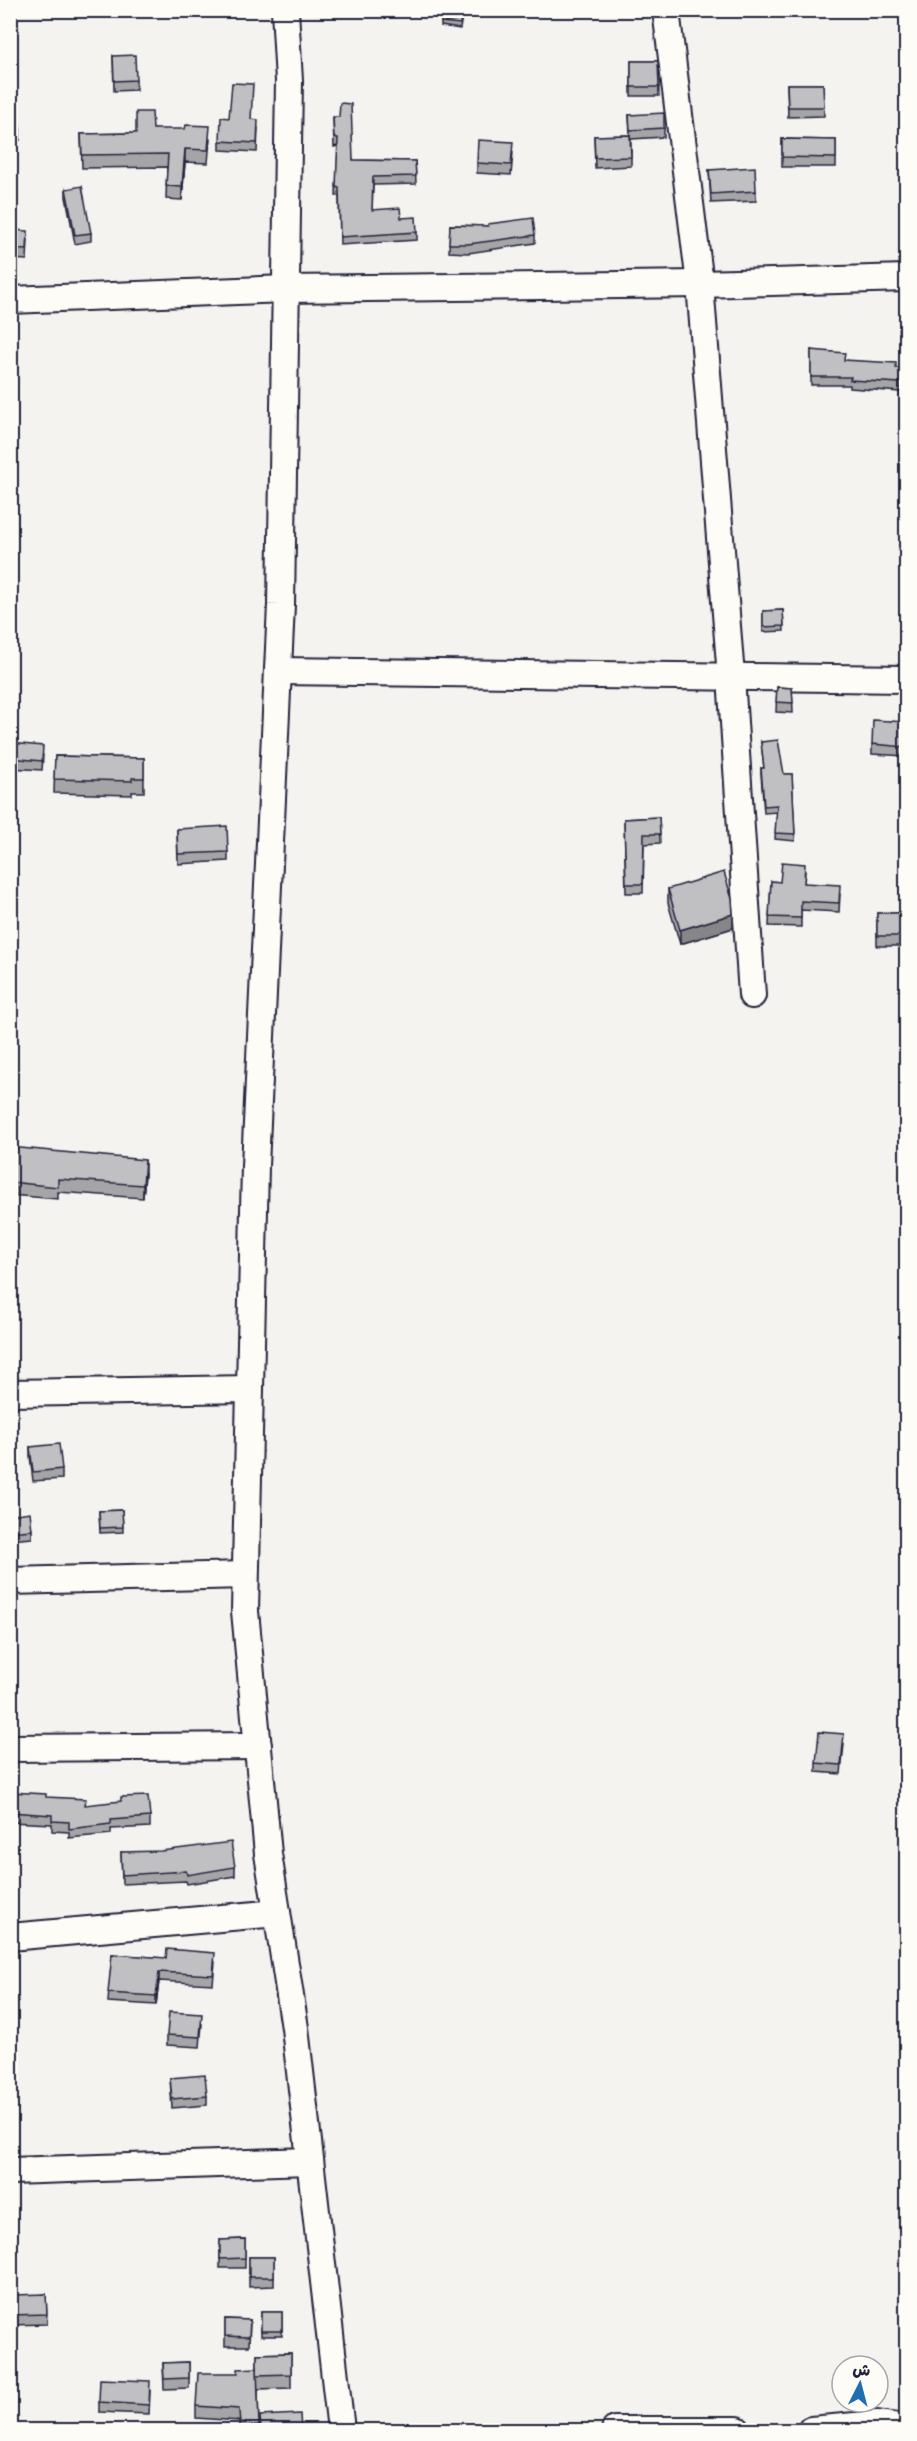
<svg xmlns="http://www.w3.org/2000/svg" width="917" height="2441" font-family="Sriracha,'Playpen Sans Arabic',sans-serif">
<rect width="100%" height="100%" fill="#f4f3ef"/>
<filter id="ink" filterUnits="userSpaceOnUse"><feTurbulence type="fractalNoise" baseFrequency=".0167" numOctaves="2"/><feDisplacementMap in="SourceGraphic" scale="12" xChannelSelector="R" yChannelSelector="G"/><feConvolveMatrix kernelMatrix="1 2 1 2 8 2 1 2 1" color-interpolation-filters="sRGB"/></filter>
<g filter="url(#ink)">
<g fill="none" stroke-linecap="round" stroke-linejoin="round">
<defs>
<g id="minor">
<polyline points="285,10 289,81 281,605 255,1166 245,1611 268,1854 295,2028 341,2430"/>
<polyline points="666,10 700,284 731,677 752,995"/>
<polyline points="10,300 286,289 700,284 906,278"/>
<polyline points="278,671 906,679"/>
<polyline points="10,1393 250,1389"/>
<polyline points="10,1581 245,1575"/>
<polyline points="10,1748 258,1746"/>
<polyline points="10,1937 277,1913"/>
<polyline points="10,2171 310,2161"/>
<polyline points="615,2430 737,2430"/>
<polyline points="811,2430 877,2424 906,2428"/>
</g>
</defs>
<use href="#minor" stroke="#22223b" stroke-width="30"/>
<use href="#minor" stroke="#fdfcf7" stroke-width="26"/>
</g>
<g fill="#a5a4a7" stroke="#22223b" stroke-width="1.5">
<polygon points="463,10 460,29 441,26 441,22"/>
<polygon points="113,56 136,80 136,90 114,91"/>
<polygon points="631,61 658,61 659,96 631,96"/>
<polygon points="787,84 823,84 824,116 788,117"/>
<polygon points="10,109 20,130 20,140 10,140"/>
<polygon points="629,115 664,128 664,137 631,139 631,166 595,168 594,136 630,135"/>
<polygon points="333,117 353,160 415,161 416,184 373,185 372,210 401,218 417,232 417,240 340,245 339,196 336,196 338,146 334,147"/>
<polygon points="251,119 258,128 257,152 220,150 220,141"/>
<polygon points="153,129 210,139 208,163 185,162 182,200 166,199 167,167 82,168 81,134 136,133"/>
<polygon points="782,139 836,140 836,167 782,167"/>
<polygon points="513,152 511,175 477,173 477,163"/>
<polygon points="709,170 756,191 756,201 711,203"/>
<polygon points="66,189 91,233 91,241 75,244 66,197"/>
<polygon points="450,225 488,226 535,235 535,243 468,253 449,252"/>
<polygon points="10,230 28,240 27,260 10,259"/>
<polygon points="811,350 845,360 896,369 906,369 906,397 900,396 900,392 850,388 850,385 811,385"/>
<polygon points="783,610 784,631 763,632 763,611"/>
<polygon points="777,687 792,688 793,713 776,712"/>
<polygon points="906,722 906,756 872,754 872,744"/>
<polygon points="761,742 784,774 792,774 795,841 775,839 777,812 764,813 761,774 761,768 764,768"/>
<polygon points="10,743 43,755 42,770 10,768"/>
<polygon points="55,756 144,758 144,792 132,792 132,795 54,793"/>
<polygon points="659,817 660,843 644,844 643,893 626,893 624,819"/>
<polygon points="177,829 228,852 228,861 178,864"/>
<polygon points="805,872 804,883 840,894 839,912 801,910 801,927 769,926 771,881 780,882"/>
<polygon points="668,889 733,928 680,944 668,903"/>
<rect x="877" y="913" width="29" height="33"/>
<polygon points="10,1147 145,1173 143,1198 58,1192 58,1199 10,1195"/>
<polygon points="30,1447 62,1469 62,1479 33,1481 30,1456"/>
<polygon points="122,1510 123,1532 100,1533 99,1511"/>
<polygon points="10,1515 32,1530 32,1538 10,1540"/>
<polygon points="844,1744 841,1774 816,1772 816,1763"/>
<polygon points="10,1792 150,1817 150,1827 111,1829 111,1834 69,1838 69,1832 52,1831 52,1824 10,1822"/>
<polygon points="121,1852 235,1867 235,1876 187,1884 186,1881 122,1884"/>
<polygon points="112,1954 215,1962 213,1984 159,1981 156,2005 108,2002"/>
<polygon points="202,2024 200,2047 167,2045 167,2035"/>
<polygon points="170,2078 207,2096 207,2105 172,2108"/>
<polygon points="245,2239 245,2268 220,2268 220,2240"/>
<polygon points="249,2257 274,2257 274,2286 249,2287"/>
<polygon points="46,2294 47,2324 10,2325 10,2300"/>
<rect x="261" y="2312" width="21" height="24"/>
<polygon points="225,2319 250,2320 249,2346 225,2346"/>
<polygon points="291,2353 291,2388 258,2389 259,2430 240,2430 239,2421 196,2418 196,2406 238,2373 257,2368 257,2354"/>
<polygon points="189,2362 189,2388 164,2389 163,2363"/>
<rect x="10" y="2384" width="6" height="23"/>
<polygon points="150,2391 149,2414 99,2412 99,2402"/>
</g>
<g fill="#868688" stroke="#22223b" stroke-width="1.5">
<polygon points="185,149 185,162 182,200 182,187"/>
<polygon points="733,914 733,928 680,944 680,930"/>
<polygon points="145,1160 145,1173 143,1198 143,1185"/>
<polygon points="159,1972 159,1981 156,2005 156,1996"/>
</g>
<g fill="#c0bfc2" stroke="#22223b" stroke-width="1.5">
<polygon points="442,10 462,10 460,24 441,22"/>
<polygon points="135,55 136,80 114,81 113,56"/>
<polygon points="631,61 658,61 659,87 631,87"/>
<polygon points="232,83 253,84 251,119 258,120 257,143 220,141 221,117 229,118"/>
<polygon points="787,84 823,84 824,107 788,107"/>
<polygon points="340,103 351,104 353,160 415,161 416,176 373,177 372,210 400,208 401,218 416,217 417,232 340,237 339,188 336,187 338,138 334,138 333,117 339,117"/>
<polygon points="18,108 20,130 10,131 10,109"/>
<polygon points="136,112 152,112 153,129 185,129 186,125 210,126 208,150 185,149 182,187 166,186 168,154 82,155 81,134 136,133"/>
<polygon points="664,113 664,128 630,130 629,115"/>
<polygon points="630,135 631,157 595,158 594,136"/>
<polygon points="782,139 836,140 836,158 782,157"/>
<polygon points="478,140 513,142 511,165 477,163"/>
<polygon points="755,167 756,191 711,194 709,170"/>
<polygon points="82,186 91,233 75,235 66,189"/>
<polygon points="533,218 535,235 468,244 449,244 450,225 488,226 488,224"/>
<polygon points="10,230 28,231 27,250 10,249"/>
<polygon points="811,350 845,353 844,360 896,363 896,368 906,369 906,389 900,388 900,383 850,380 851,377 811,377"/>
<polygon points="783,610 784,626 763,627 763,611"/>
<polygon points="777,687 792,688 793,703 776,702"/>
<polygon points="873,720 906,722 906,747 872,744"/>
<polygon points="778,740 784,774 792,774 795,834 775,833 777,805 764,806 761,768 764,768 761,742"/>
<polygon points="10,743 43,746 42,761 10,758"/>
<polygon points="55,756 144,758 144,778 132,778 132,781 54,779"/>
<polygon points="659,817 660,834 644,834 643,884 626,884 624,819"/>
<polygon points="227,826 228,852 178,854 177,829"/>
<polygon points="782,862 805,864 804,883 840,885 839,903 801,901 801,918 769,917 771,881 780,882"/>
<polygon points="724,872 732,899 733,914 680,930 668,889"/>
<rect x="877" y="913" width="29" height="23"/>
<polygon points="10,1147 145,1160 143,1185 58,1179 58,1187 10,1182"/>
<polygon points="59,1444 62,1469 33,1472 30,1447"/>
<polygon points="122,1510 123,1527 100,1528 99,1511"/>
<polygon points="30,1512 32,1530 10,1532 10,1515"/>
<polygon points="819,1732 844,1734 841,1765 816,1763"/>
<polygon points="10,1792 46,1794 46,1797 86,1799 85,1805 121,1801 121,1797 148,1796 150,1817 111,1820 111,1824 69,1829 69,1822 52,1821 52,1815 10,1812"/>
<polygon points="231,1842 235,1867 187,1875 186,1871 122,1875 121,1852 161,1851"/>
<polygon points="167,1949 215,1953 213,1975 159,1972 156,1996 108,1993 112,1954 166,1958"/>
<polygon points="169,2012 202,2014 200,2037 167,2035"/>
<polygon points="205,2075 207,2096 172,2099 170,2078"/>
<polygon points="245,2239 245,2258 220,2259 220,2240"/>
<rect x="249" y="2257" width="25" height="20"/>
<polygon points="46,2294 47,2314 10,2315 10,2300 15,2300 14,2295"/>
<rect x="261" y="2312" width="21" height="19"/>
<polygon points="225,2319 250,2320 249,2337 225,2336"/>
<polygon points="291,2353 291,2374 257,2375 257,2354"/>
<polygon points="189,2362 189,2378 164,2379 163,2363"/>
<polygon points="257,2368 259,2426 240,2426 239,2409 196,2406 198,2373 238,2373 238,2369"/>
<polygon points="100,2379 150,2381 149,2405 99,2402"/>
<rect x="10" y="2384" width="6" height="14"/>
<polygon points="300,2414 301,2430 261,2430 260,2416"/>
</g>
</g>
<rect width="917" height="2441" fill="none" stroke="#fdfcf7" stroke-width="36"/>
<rect x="18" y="18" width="881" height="2405" fill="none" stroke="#22223b" stroke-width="2" filter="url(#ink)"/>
<g transform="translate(860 2384) rotate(6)"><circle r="28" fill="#fdfcf7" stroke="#a5a5ac" stroke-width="1.5"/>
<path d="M0-4.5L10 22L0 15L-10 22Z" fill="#1f6fb2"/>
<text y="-9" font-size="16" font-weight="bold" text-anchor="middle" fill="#22223b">ش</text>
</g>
</svg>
